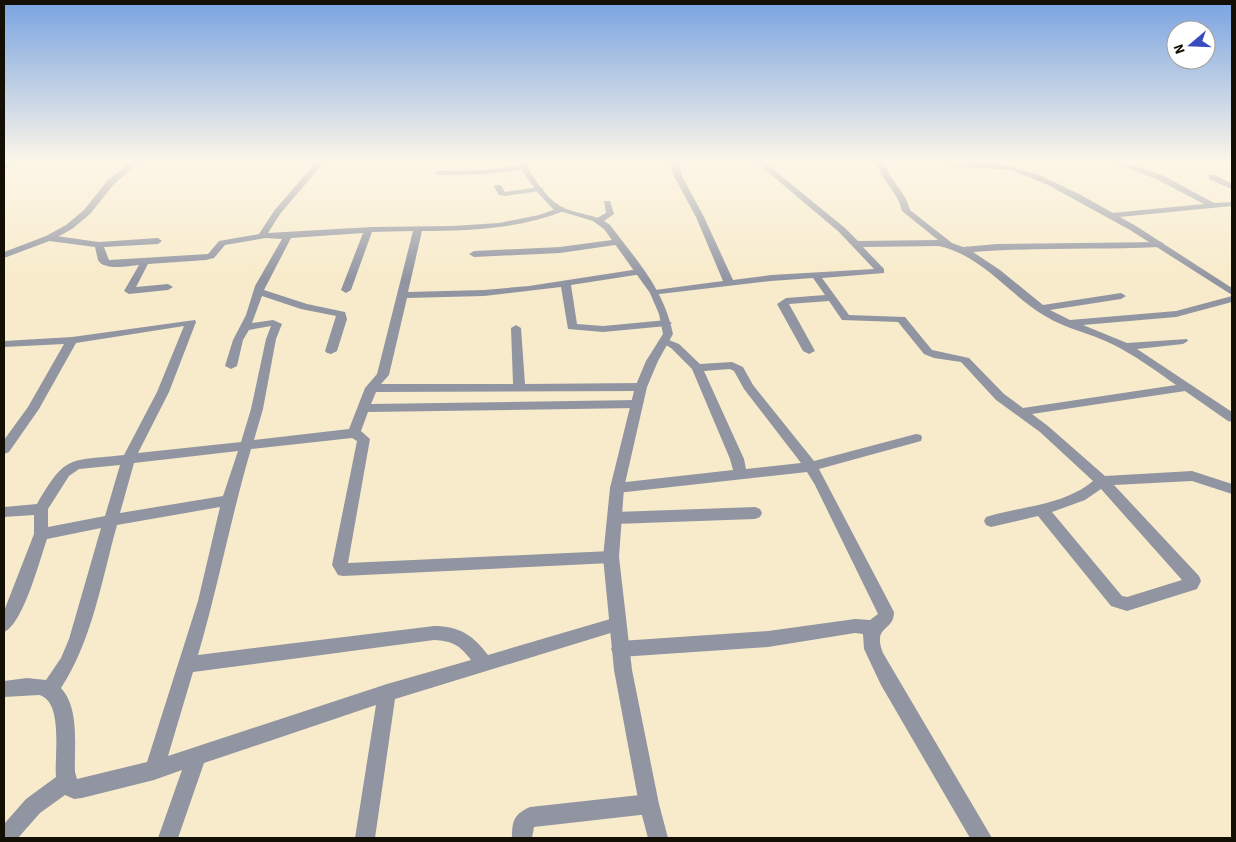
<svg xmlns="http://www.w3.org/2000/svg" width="1236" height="842" font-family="'Source Sans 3',sans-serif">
<rect width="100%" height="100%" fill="#f8ebcb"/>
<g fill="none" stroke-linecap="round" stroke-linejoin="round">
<g fill="#9195a2" fill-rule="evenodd">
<polygon points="12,161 22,161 4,169 4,164"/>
<path d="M 317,161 L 325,161 L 280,214 L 268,233 L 371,227 L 452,226 L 499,223 L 539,215 L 561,207 L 564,207 L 564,211 C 518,229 471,231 422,231 L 408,292 L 484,290 L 529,286 L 639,269 L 644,272 L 642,274 L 571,285 L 577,324 L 603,326 L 667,320 L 672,323 L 667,326 L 603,332 L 568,329 L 561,287 L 484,296 L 407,298 L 389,375 L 381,384 L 513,384 L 511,328 L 516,325 L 521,328 L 525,384 L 641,383 L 647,387 L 641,391 L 376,392 L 371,404 L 637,400 L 643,404 L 637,408 L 368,412 L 361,431 L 370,439 L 348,563 L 611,551 L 616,553 L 619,557 L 616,561 L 611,563 L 343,576 L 338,575 L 332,565 L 357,441 L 352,438 L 251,449 C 231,517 218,587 198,655 L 434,626 C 459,626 473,635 488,655 L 617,617 L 623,619 L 625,624 L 623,629 L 617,631 L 395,699 L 375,838 L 355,838 L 376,705 L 204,763 L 178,838 L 158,838 L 182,770 L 154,780 L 82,798 L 74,799 L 65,795 L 40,813 L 18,838 L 4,838 L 4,824 L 26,799 L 56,777 C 54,757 64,701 39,695 L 4,697 L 4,681 L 27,678 L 46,680 L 61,658 L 69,639 L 101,528 L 47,539 C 40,559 23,625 4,632 L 4,611 L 34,534 L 34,515 L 4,517 L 4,507 L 37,504 C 66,454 69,461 124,455 L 157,392 L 184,326 L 76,343 L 39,409 L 9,452 L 4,454 L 4,440 L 28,407 L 64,344 L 4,347 L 4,341 L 72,337 L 195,320 L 196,322 L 169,392 L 138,453 L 241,442 L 251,409 L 266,339 L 271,326 L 249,330 L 243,340 L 237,366 L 231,369 L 225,366 L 233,340 L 246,315 L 255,286 L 282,239 L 266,238 L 225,245 L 214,258 L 206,260 L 148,264 L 136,287 L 168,284 L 173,287 L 168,290 L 129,294 L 124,291 L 139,265 C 128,266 104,271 98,260 C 97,256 96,251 95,247 L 49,241 L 45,238 L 49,235 L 99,242 L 158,238 L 162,241 L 158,244 L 104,247 L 109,260 L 208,254 L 219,241 L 259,234 L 274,211 ZM 413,231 L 377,374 L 365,388 L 349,429 L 254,440 L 263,409 L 276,339 L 282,324 L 273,320 L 252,323 L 262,296 L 301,309 L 336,316 L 325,351 L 327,353 L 331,354 L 337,351 L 347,319 L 345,312 L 307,304 L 264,290 L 291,238 L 363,233 L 341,290 L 346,293 L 351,290 L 372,232 ZM 238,451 L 223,496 L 120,513 L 134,463 ZM 120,465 L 105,516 L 48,527 L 48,509 L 69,476 L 79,469 ZM 220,507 L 198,601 L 147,762 L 77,779 L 75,772 C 74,746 80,709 61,688 C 92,641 102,579 117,525 ZM 434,640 C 452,641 460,645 471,660 L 387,684 L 168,756 L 193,672 Z"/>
<path d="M 669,161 L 677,161 L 683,178 L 704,217 L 733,280 L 771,275 L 874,269 L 839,232 L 755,161 L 763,161 L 845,228 L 858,241 L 938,240 L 902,211 C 898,191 880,180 876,161 L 884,161 C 888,180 906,191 910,210 L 952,243 L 963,247 L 997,244 L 1162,242 L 1163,244 L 1159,247 C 1097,250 1035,247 973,252 L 1000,270 L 1043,305 L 1121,293 L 1126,296 L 1121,299 L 1050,310 L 1070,320 L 1176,311 L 1232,296 L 1232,302 L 1176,317 L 1083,325 L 1127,343 L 1187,339 L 1188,341 L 1183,344 L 1137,349 L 1232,412 L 1232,422 L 1228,421 L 1185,391 L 1032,414 L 1048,426 L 1105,476 L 1192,471 L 1232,484 L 1232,494 L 1192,481 L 1114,485 L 1199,576 L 1201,581 L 1197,589 L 1127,611 L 1111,606 L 1038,516 L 991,527 L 986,525 L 984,521 L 986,517 C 1021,506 1063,506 1093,481 L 1040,432 L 996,400 L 961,362 L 934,358 L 924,354 L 898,322 L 842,320 L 829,301 L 789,304 L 815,351 L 809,354 L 803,351 L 777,304 L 786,298 L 825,295 L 813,278 L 771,281 L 651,295 L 650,293 L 655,290 L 723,281 L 696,217 L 675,178 ZM 939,246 C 983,256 1008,294 1045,316 C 1066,329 1090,333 1112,344 C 1134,355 1155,370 1176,385 L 1023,408 L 1004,394 L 969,358 L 932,350 L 905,317 L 849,315 L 822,278 L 884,273 L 884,269 L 863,247 ZM 1101,489 L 1182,580 L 1127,597 L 1122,596 L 1052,512 L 1085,500 Z"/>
<polygon points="1111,161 1121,161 1162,175 1214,203 1232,202 1232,206 1109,218 1109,214 1112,213 1204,204 1156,179"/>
<polygon points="524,165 528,167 527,169 487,174 438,175 434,173 438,171 487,170"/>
<polygon points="1209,175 1215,175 1232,184 1232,189 1209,179"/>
<polygon points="495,185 501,185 505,192 540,187 544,189 540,191 505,196 499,195 494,187"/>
<polygon points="604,201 610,201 614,214 601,223 595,223 595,219 606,213"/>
<polygon points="619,239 623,242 622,244 560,253 474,257 469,254 474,251 560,247"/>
<path d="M 664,338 L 679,344 L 700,364 L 732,362 L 743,367 L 753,385 L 814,461 L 916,434 L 921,435 L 922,438 L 921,441 L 819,469 L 894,612 C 894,632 872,625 883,653 L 992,838 L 970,838 L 881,685 L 864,649 L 863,634 L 855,633 L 768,647 L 620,657 L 614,655 L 611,649 L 614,643 L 620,641 L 768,631 L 855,619 L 870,620 L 878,614 L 815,485 L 807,472 L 617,493 L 612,492 L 610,488 L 612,484 L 617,483 L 733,470 L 730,459 L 692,369 L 671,348 L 659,341 ZM 730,369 L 734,371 L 744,389 L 801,463 L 746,469 L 744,459 L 704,371 Z"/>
<polygon points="755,507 760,509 762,513 760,517 755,519 615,524 610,522 608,518 610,514 615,512"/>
<path d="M 649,794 L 656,797 L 659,804 L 656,811 L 649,814 L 534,827 L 532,838 L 512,838 C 512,821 514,814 530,807 Z"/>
</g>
<g fill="#9195a2" fill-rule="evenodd">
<polygon points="132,161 140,161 114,184 90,214 72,229 52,240 4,258 4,252 46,236 66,225 84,210 108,180"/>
<path d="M 515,161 L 523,161 C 534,176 543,196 560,206 C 576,215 595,213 610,225 C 637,261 664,289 673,334 L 658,361 L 647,387 L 624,488 L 619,557 L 632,670 L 659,804 L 668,838 L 648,838 L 639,804 L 614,670 L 603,557 L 610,488 L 635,387 L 646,361 L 663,334 L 659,314 L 650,293 L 604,229 L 593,221 L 553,209 L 538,193 Z"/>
<polygon points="940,161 1002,164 1039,175 1081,195 1136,226 1232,288 1232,295 1130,230 1048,185 1011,170 960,167 948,165"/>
</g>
</g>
<linearGradient id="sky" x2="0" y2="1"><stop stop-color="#79a3e1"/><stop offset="0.58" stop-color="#fcf6e8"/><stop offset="1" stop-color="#fcf6e8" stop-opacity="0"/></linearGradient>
<rect width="1236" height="279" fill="url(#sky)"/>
<rect width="1236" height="842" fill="none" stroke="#140f05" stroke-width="10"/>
<g transform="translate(1191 45) rotate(251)"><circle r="24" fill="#ffffff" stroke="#a19f9b"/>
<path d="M0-4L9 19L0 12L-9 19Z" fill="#394cbf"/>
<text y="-8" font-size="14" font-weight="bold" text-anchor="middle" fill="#140f05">N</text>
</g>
</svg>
